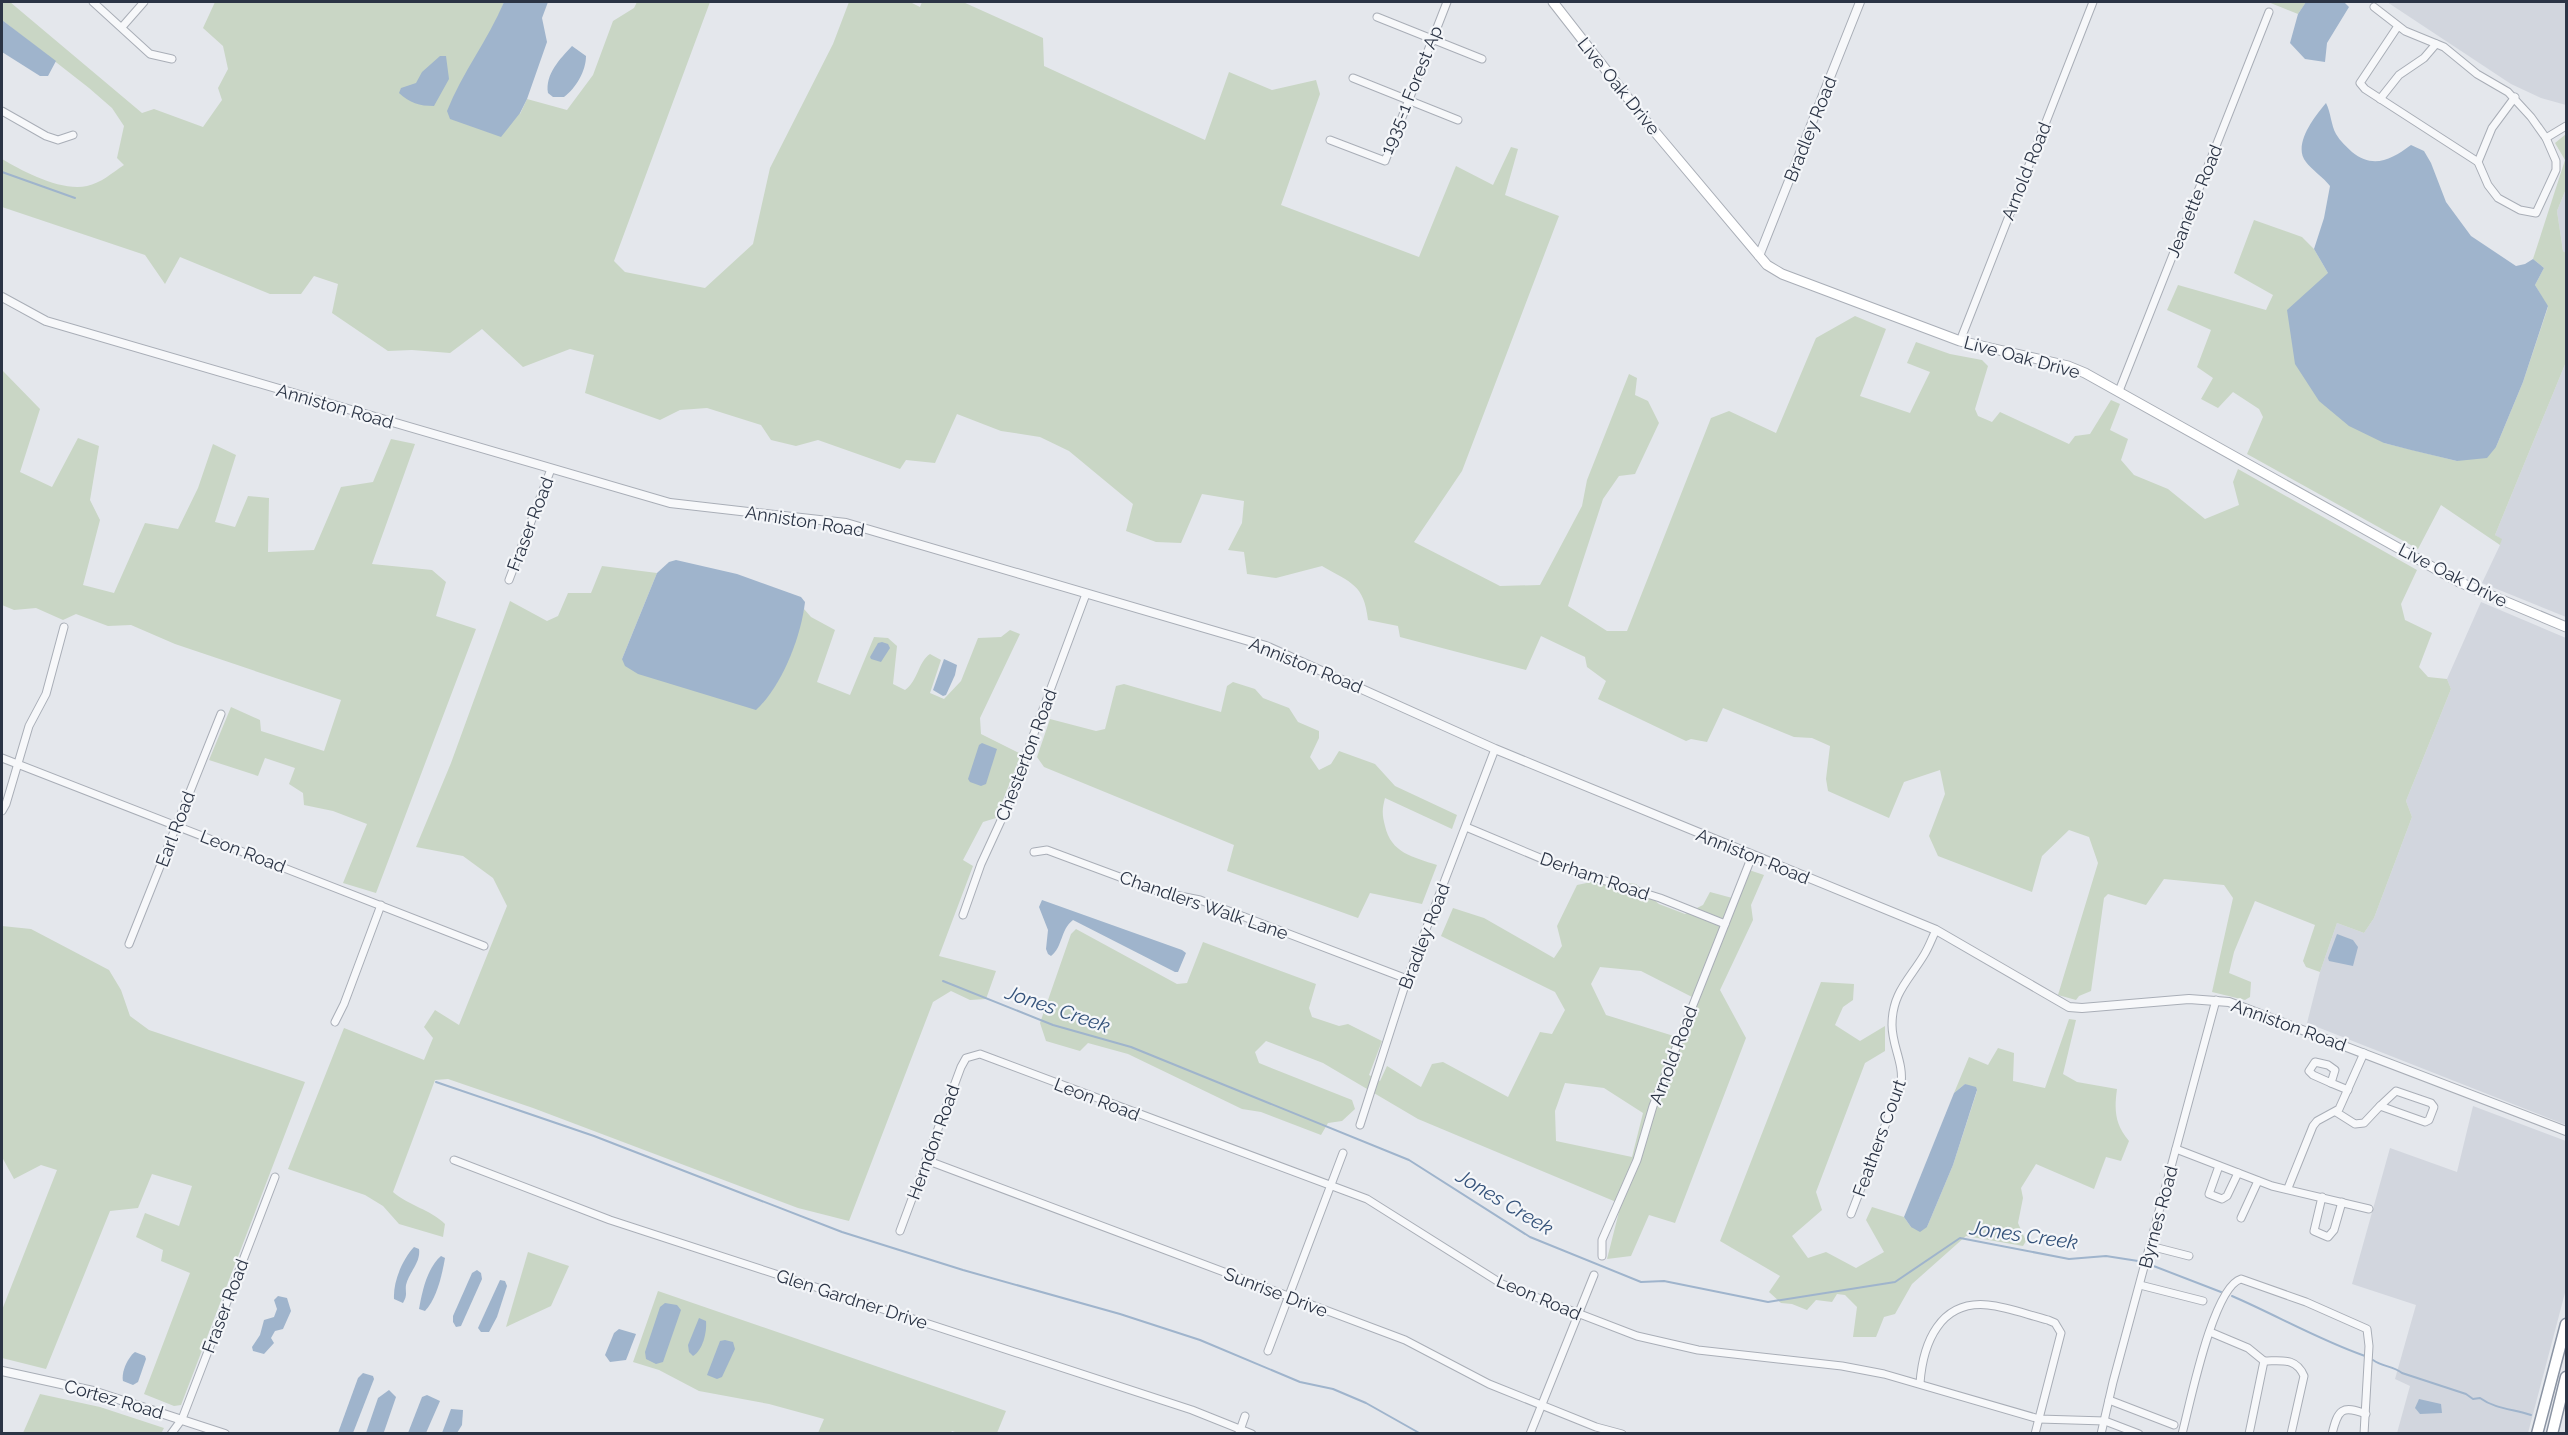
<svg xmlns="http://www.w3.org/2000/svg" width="2568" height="1435" font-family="Raleway,sans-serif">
<rect width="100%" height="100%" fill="#e4e7ec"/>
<g fill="#d2d6de">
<polygon points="2387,2 2566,2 2566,105 2541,98 2511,84"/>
<polygon points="2566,189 2566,253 2563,251 2557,211"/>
<polygon points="2566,362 2566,617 2482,583 2500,545 2501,539 2495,535"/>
<polygon points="2481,602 2566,638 2566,1125 2307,1023 2320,972 2337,923 2364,933 2374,918 2412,817 2406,801 2451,689 2447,679"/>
<polygon points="2473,1106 2566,1141 2566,1289 2528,1433 2397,1433 2410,1386 2395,1379 2416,1305 2352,1284 2390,1148 2457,1172"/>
</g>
<g fill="#c9d6c5" fill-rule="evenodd">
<path d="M 2,2 L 10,2 L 142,113 L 154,109 L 203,127 L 222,100 L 218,88 L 228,69 L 223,46 L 203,28 L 215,2 L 504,2 L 497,19 L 520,114 L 527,99 L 567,110 L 593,75 L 613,21 L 634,8 L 637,2 L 710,2 L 614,261 L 625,272 L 705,288 L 753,244 L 770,168 L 833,44 L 849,2 L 910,2 L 920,7 L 922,2 L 963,2 L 1043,38 L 1044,66 L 1205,140 L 1229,72 L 1272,90 L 1316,80 L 1320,94 L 1281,205 L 1419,257 L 1456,166 L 1493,185 L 1511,147 L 1518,149 L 1505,195 L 1559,216 L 1462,471 L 1414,542 L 1500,586 L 1540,585 L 1582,506 L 1587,480 L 1629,374 L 1637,378 L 1635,395 L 1648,401 L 1659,423 L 1635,474 L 1619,476 L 1603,499 L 1568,606 L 1607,631 L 1627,631 L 1711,418 L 1729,411 L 1776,433 L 1816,338 L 1855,316 L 1886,329 L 1860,396 L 1910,413 L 1930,372 L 1907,363 L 1916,342 L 1950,354 L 1982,360 L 1988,366 L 1975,409 L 1978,416 L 1992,422 L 2000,412 L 2069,444 L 2075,436 L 2090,434 L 2111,400 L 2120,404 L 2110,430 L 2128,439 L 2121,460 L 2134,475 L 2168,489 L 2205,519 L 2239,505 L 2233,482 L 2238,469 L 2417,570 L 2401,604 L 2405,620 L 2432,633 L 2419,667 L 2428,677 L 2447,679 L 2451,689 L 2406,801 L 2412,817 L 2374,918 L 2364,933 L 2337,923 L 2320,972 L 2306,967 L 2303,961 L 2315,925 L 2255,901 L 2234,952 L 2229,973 L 2251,982 L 2250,997 L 2245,1000 L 2212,992 L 2233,898 L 2224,885 L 2164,879 L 2146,905 L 2108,894 L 2104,898 L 2091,991 L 2079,996 L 2076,1000 L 2058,995 L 2098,863 L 2089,837 L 2069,830 L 2042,856 L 2032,892 L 1938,856 L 1929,836 L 1945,794 L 1940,770 L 1904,782 L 1889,818 L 1828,791 L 1826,779 L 1830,746 L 1812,738 L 1794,737 L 1723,708 L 1707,742 L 1691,739 L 1686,741 L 1598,699 L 1606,681 L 1587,667 L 1585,657 L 1541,636 L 1526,670 L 1400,637 L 1398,626 L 1368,620 C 1364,584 1351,583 1322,566 L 1276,578 L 1247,574 L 1244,552 L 1228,550 L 1242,523 L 1244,501 L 1202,494 L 1181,543 L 1156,542 L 1126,531 L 1133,504 L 1069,451 L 1040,437 L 1001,431 L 957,414 L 935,463 L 906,460 L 900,469 L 818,440 L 796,446 L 771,440 L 761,425 L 707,408 L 680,410 L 660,420 L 585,393 L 594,355 L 570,349 L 523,367 L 482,329 L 450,353 L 412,350 L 388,351 L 332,313 L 338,284 L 314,276 L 301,294 L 270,294 L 180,257 L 165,284 L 145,255 L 2,207 L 2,159 C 22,171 62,192 87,186 C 101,183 112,173 124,165 L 117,158 L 124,126 L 112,108 L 89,88 L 2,20 Z"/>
<polygon points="2268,2 2306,2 2298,14"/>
<polygon points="2566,134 2566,189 2557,211 2563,251 2566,253 2566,362 2495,535 2502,539 2500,545 2441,505 2418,549 2247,454 2263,417 2259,409 2233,392 2218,408 2201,399 2213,378 2197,367 2211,330 2167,310 2178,285 2266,310 2273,295 2234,273 2254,220 2302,237 2314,249 2328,273 2384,443 2457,461 2496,447 2523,382 2548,307 2535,285 2544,268 2533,259 2565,160 2555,143"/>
<polygon points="2,370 40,409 20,472 52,487 78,438 99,446 90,500 100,520 83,585 114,593 145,523 178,529 198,488 213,444 236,455 215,522 235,527 248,496 269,498 268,552 314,550 341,487 373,482 391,439 415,444 372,564 432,570 446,582 436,616 476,629 376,893 343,883 367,824 333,811 304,805 303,793 289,784 295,768 265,758 258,776 209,760 231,707 260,720 261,731 324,751 341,700 175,644 131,625 108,626 76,614 63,620 36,608 14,610 2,605"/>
<path d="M 602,566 L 657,573 L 622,659 L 794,643 L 804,609 L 811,617 L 835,630 L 817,682 L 850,695 L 874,637 L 888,638 L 897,646 L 893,684 L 905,690 C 918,681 918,662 930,654 L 941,660 L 930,693 L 944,699 L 961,681 L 978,638 L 1001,637 L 1010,630 L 1020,634 L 980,718 L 981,734 L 1021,754 L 996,818 L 983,822 L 963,860 L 973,866 L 939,956 L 996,971 L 986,999 L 970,1000 L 951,991 L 933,1002 L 849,1221 L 798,1208 L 533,1108 L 448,1079 L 435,1080 L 393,1192 C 409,1206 430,1209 445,1224 L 443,1237 L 399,1224 L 383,1206 L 365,1195 L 288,1169 L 344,1028 L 424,1060 L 433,1038 L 424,1027 L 435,1010 L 459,1025 L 507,906 L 493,878 L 463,856 L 416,847 L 451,763 L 510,601 L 547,621 L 558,616 L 568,593 L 591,593 Z"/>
<path d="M 1233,682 L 1255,689 L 1263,698 L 1289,708 L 1298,722 L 1319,731 L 1319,738 L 1310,757 L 1319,770 L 1331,764 L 1339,751 L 1375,764 L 1395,786 L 1457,815 L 1452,829 L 1385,798 C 1382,809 1382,815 1385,826 C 1391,853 1413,857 1437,865 L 1422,904 L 1370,893 L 1358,918 L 1227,871 L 1234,845 L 1044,767 L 1037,757 L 1050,719 L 1096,731 L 1105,729 L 1116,686 L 1124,684 L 1221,712 L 1227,686 Z"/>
<path d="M 1746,869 L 1764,875 L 1751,905 L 1753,920 L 1720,990 L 1746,1038 L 1675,1223 L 1649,1215 L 1631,1256 L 1607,1259 L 1621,1204 L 1418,1119 L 1323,1063 L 1266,1041 L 1255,1052 L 1259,1063 L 1352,1100 L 1355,1109 L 1342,1121 L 1328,1123 L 1321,1135 L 1261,1112 L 1242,1109 L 1128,1054 L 1088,1043 L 1080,1051 L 1046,1041 L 1040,1023 L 1071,934 L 1076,929 L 1177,984 L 1187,983 L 1203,942 L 1316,984 L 1309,1008 L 1312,1017 L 1339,1026 L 1348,1024 L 1382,1041 L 1369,1075 L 1380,1081 L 1387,1066 L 1421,1087 L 1432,1064 L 1443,1062 L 1508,1097 L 1540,1032 L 1552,1034 L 1565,1010 L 1555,992 L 1441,936 L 1453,908 L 1484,918 L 1554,958 L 1562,946 L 1557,926 L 1577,885 L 1601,880 L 1636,884 L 1659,904 L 1685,914 L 1703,905 L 1710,892 L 1736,899 ZM 1600,967 L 1641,971 L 1692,997 L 1677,1037 L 1606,1015 L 1591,984 ZM 1565,1083 L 1604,1088 L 1643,1113 L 1632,1157 L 1556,1141 L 1555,1111 Z"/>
<polygon points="2,926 31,929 109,970 121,990 130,1016 149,1030 305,1082 181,1405 174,1406 144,1394 190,1273 161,1261 163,1250 136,1237 145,1213 179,1226 192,1186 152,1174 138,1208 110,1211 46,1369 2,1358 2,1310 57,1170 41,1165 14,1179 2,1157"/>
<path d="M 1821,982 L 1854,984 L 1853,1000 L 1843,1007 L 1835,1025 L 1860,1041 L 1885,1026 L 1885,1051 L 1865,1063 L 1816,1192 L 1822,1210 L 1792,1236 L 1808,1258 L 1826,1252 L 1856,1268 L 1884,1252 L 1866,1220 L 1872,1207 L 1904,1217 L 1911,1227 L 1927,1227 L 1953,1165 L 1977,1091 L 1965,1084 L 1954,1093 L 1969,1057 L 1988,1065 L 1998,1048 L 2014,1053 L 2013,1081 L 2045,1088 L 2069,1019 L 2076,1020 L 2063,1074 L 2077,1082 L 2117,1089 C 2114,1110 2115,1125 2129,1141 L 2121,1161 L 2106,1157 L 2094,1189 L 2036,1164 L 2021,1188 L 2023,1198 L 2018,1223 L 2026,1241 L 2023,1246 L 1966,1236 L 1912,1284 L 1895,1314 L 1884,1317 L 1876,1337 L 1853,1337 L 1857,1307 L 1845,1295 L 1837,1294 L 1832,1302 L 1816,1300 L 1807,1310 L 1792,1304 L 1781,1303 L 1769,1292 L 1780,1276 L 1720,1241 Z"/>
<polygon points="528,1252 569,1266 551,1306 506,1327"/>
<polygon points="658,1291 1006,1411 997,1433 958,1433 952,1431 950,1434 818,1433 824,1419 769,1404 699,1391 659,1370 633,1362"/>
<polygon points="40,1394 100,1407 164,1428 161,1434 23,1433"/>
</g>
<g fill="#9fb4cc">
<path d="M 504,2 L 548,2 L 542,18 L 547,42 L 527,99 L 520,113 L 501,137 L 450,119 L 447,111 C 462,73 488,40 504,2 Z"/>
<polygon points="2306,2 2344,2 2349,7 2327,43 2325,62 2305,59 2290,43 2298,14"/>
<polygon points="2,20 56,61 48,76 40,76 2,52"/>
<path d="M 572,46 L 586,56 C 586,71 576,88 564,97 L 553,97 L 548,93 C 545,74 560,59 572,46 Z"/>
<path d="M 440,56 L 446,56 L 449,79 L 434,106 C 419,106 410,103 399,93 L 401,88 L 416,83 L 422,72 Z"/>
<path d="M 2326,103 C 2331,113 2331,125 2336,134 C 2340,141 2346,146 2352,152 C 2373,169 2391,160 2411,145 L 2424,151 L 2431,163 L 2446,202 L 2471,236 L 2516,266 L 2525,264 L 2533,259 L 2544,268 L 2535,285 L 2548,306 L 2523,382 L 2496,447 L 2487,458 L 2457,461 L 2411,450 L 2384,443 L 2349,426 L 2319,401 L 2295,364 L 2287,310 L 2328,273 L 2314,249 L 2324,218 L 2330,186 C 2324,178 2311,169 2306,162 C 2292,145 2315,116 2326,103 Z"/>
<path d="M 676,560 L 737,574 L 801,597 L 805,602 C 801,637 782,686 756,710 L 638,674 L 625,666 L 622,659 L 657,573 L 669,562 Z"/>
<polygon points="882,642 888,644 890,648 881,662 871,659 870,657 878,643"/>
<polygon points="944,659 957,665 955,675 946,695 943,696 933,690"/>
<polygon points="982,743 997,749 986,784 981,786 970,782 968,779 979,745"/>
<path d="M 1042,900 L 1182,950 L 1186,953 L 1178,972 L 1175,972 L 1073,920 C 1060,930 1063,947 1051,956 L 1048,954 L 1046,949 L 1048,930 L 1039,907 Z"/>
<polygon points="2337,934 2353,940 2358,947 2353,966 2329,961 2328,958"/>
<polygon points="1965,1084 1976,1087 1977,1090 1953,1165 1927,1227 1920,1232 1911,1227 1904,1217 1954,1093"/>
<path d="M 414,1247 L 419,1249 C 421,1263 409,1272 406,1285 C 405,1293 408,1294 403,1303 L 394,1299 C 393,1282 402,1260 414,1247 Z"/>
<path d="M 441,1256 L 445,1258 C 442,1275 437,1298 425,1311 L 419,1309 C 422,1292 427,1268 441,1256 Z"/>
<polygon points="477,1270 481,1273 482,1279 461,1326 456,1327 453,1322 453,1316 472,1273"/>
<polygon points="500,1280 505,1281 507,1286 497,1317 489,1332 481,1332 478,1328"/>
<polygon points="278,1296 287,1298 291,1311 283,1329 275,1331 271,1338 274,1343 264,1354 253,1351 252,1347 260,1335 264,1320 274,1317 277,1309 274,1300"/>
<polygon points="665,1303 677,1305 681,1310 663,1362 656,1364 646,1359 645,1352 660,1307"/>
<path d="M 699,1318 L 706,1321 C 707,1332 703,1350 693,1356 L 689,1352 L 688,1345 Z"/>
<polygon points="619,1329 636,1334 626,1360 610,1362 605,1355 614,1333"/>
<polygon points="725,1340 733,1342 735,1349 722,1377 717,1379 707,1375 720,1341"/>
<path d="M 135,1352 L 145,1356 L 146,1359 L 138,1382 L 133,1385 L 123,1381 C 121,1372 128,1357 135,1352 Z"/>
<polygon points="363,1373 373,1376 374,1379 353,1433 338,1433 358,1378"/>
<polygon points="389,1390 396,1397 384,1432 366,1433 378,1398"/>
<polygon points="427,1395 440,1401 426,1433 408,1433 422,1397"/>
<polygon points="2419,1399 2441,1404 2442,1413 2420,1414 2415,1408"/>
<polygon points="451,1409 463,1410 462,1425 457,1433 442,1433"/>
</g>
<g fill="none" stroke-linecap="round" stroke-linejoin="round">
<g stroke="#9fb4cc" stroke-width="2">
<polyline points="2,172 75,198"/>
<polyline points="943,981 1053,1025 1131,1047 1409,1160 1530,1237 1641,1282 1664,1281 1768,1302 1895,1282 1960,1238 2069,1259 2106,1256 2138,1261"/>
<polyline points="436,1082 594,1136 842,1232 963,1270 1120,1314 1200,1340 1300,1382 1333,1389 1366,1403 1421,1434"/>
<polyline points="2151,1265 2221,1292"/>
<path d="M 2232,1296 C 2276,1315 2319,1340 2365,1356"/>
<path d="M 2373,1360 C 2383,1367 2393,1366 2402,1373 L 2466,1394 L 2473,1399 L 2480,1398 C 2495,1409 2513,1409 2531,1415"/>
</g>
<defs>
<g id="minor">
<polyline points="93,2 150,54 172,59"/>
<polyline points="2374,7 2405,31 2444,47 2477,74 2508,92 2531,117 2546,138 2556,161 2556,170 2536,213 2520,210 2498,198 2488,185 2478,162 2365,89 2360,83 2398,26"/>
<polyline points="1377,17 1482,59"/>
<polyline points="122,27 144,2"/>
<polyline points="1353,78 1458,120"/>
<polyline points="2380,99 2399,75 2424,58 2436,44"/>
<polyline points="2,111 46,136 58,140 73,135"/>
<polyline points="2546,138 2566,126"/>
<polyline points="1330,140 1385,161 1447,2"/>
<polyline points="2478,162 2492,128 2515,97"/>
<polyline points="1960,341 2093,2"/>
<polyline points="2119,391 2269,12"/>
<polyline points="509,580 551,469"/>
<polyline points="2,758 484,946"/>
<polyline points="2,811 6,804 29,726 46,694 64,627"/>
<polyline points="1466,827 1564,868 1660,898 1725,924"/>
<polyline points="1034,852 1047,850 1160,892 1200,900 1407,979"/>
<polyline points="963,915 981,864 1004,814 1086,594"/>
<polyline points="129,944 221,714"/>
<polyline points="335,1022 344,1004 381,905"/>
<polygon points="2315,1062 2328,1065 2335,1070 2331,1083 2313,1075 2309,1071"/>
<polyline points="2331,1083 2348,1090"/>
<polygon points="2396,1091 2431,1103 2434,1107 2429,1120 2425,1122 2380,1106"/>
<polyline points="2336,1112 2355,1124 2364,1123 2380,1106"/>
<polyline points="1360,1125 1407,979 1495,749"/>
<polyline points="2176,1149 2272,1186 2369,1209"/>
<polyline points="454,1160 610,1220 1192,1410 1252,1434"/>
<polyline points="926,1160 1405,1340 1489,1384 1596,1427 1622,1434"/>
<polyline points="2219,1166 2209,1194 2222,1199 2227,1196 2238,1173"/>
<polyline points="2288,1188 2313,1126 2317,1121 2339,1109 2364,1053"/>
<polyline points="2322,1197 2314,1231 2328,1237 2334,1230 2342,1202"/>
<path d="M 1851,1214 L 1901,1084 C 1904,1063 1892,1046 1892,1025 C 1892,993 1909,980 1924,955 C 1929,947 1932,938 1936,930"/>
<polyline points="2241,1218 2258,1181"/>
<polyline points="900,1231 961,1067 966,1058 980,1054 1367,1199 1502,1284 1637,1336 1698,1350 1842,1366 1884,1374 2039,1419 2105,1421 2139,1434"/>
<polyline points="2150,1246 2189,1256"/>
<polyline points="1602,1256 1602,1240 1637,1160 1653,1106 1752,856"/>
<polyline points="2140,1285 2203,1301"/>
<polyline points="2210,1332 2248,1348 2264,1361 2249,1434"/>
<polyline points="1268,1351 1343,1153"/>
<path d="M 2264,1361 C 2281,1361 2296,1357 2304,1376 L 2291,1434"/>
<path d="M 1920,1383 C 1923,1343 1940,1300 1988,1305 C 2008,1307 2028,1315 2048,1320 L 2055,1323 L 2061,1333 L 2035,1434"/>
<polyline points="2109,1400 2174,1425"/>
<polyline points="1239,1433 1245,1416"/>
<polyline points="171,1434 182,1419 275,1177"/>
<polyline points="1530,1434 1594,1275"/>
<polyline points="2101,1434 2113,1382 2216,1000"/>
<path d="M 2182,1434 C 2190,1404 2213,1287 2241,1279 L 2306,1302 L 2367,1329 L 2369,1346 L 2364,1434"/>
<path d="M 2332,1434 C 2338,1409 2342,1405 2366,1414"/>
</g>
<g id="tertiary">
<polyline points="1759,256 1860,2"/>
<polyline points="2,297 46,321 670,503 846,523 1266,646 1495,749 1936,930 2069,1007 2082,1008 2189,999 2229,1002 2566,1131"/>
<polyline points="2,1371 93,1391 225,1434"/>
</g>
<polyline id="secondary" points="1553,2 1645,120 1767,265 1782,274 1960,341 2068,366 2085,373 2459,582 2566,627"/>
<g id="trunk">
<polyline points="2537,1434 2566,1324"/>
<polyline points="2552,1434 2566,1377"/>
</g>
</defs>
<use href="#minor" stroke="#a9aeb7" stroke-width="9"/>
<use href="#tertiary" stroke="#a9aeb7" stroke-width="10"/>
<use href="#secondary" stroke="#a9aeb7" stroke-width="11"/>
<use href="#trunk" stroke="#8b94a3" stroke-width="13"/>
<use href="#minor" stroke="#f7f8fa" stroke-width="7"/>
<use href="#tertiary" stroke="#f7f8fa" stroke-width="8"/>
<use href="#secondary" stroke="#fff" stroke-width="9"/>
<use href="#trunk" stroke="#fff" stroke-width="10"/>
</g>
<g text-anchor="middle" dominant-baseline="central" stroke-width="4.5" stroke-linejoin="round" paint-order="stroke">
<g font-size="18" fill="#2b3445" stroke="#f4f6f9">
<text transform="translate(1619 86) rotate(51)">Live Oak Drive</text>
<text transform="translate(1411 90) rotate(-68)">1935-1 Forest Ap</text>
<text transform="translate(1810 129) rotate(-68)">Bradley Road</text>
<text transform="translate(2026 171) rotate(-68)">Arnold Road</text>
<text transform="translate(2194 201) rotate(-68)">Jeanette Road</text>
<text transform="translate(2022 357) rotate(15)">Live Oak Drive</text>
<text transform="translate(335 406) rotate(16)">Anniston Road</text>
<text transform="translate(805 521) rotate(9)">Anniston Road</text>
<text transform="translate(530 524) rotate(-69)">Fraser Road</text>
<text transform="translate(2453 575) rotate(27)">Live Oak Drive</text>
<text transform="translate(1306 665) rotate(22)">Anniston Road</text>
<text transform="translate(1026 755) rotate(-69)">Chesterton Road</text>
<text transform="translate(175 829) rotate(-69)">Earl Road</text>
<text transform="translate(243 851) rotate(21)">Leon Road</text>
<text transform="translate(1753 856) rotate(22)">Anniston Road</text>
<text transform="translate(1595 876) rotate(19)">Derham Road</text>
<text transform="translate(1204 905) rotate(19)">Chandlers Walk Lane</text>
<text transform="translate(1424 936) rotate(-69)">Bradley Road</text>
<text transform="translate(2289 1025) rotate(20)">Anniston Road</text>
<text transform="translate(1673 1055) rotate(-69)">Arnold Road</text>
<text transform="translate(1097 1099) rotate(21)">Leon Road</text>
<text transform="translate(1879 1138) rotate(-70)">Feathers Court</text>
<text transform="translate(933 1142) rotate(-70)">Herndon Road</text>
<text transform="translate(2158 1217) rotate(-75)">Byrnes Road</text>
<text transform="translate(1276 1292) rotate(21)">Sunrise Drive</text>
<text transform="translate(1539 1297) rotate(23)">Leon Road</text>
<text transform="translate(852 1299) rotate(18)">Glen Gardner Drive</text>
<text transform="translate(225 1306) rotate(-69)">Fraser Road</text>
<text transform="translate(114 1399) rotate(16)">Cortez Road</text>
</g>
<g font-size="20" font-style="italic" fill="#34527a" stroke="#f4f6f9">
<text transform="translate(1058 1009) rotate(19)">Jones Creek</text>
<text transform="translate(1505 1202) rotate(31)">Jones Creek</text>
<text transform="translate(2024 1235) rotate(8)">Jones Creek</text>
</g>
</g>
<rect width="2568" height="1435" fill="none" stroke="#2b3445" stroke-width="6"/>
</svg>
